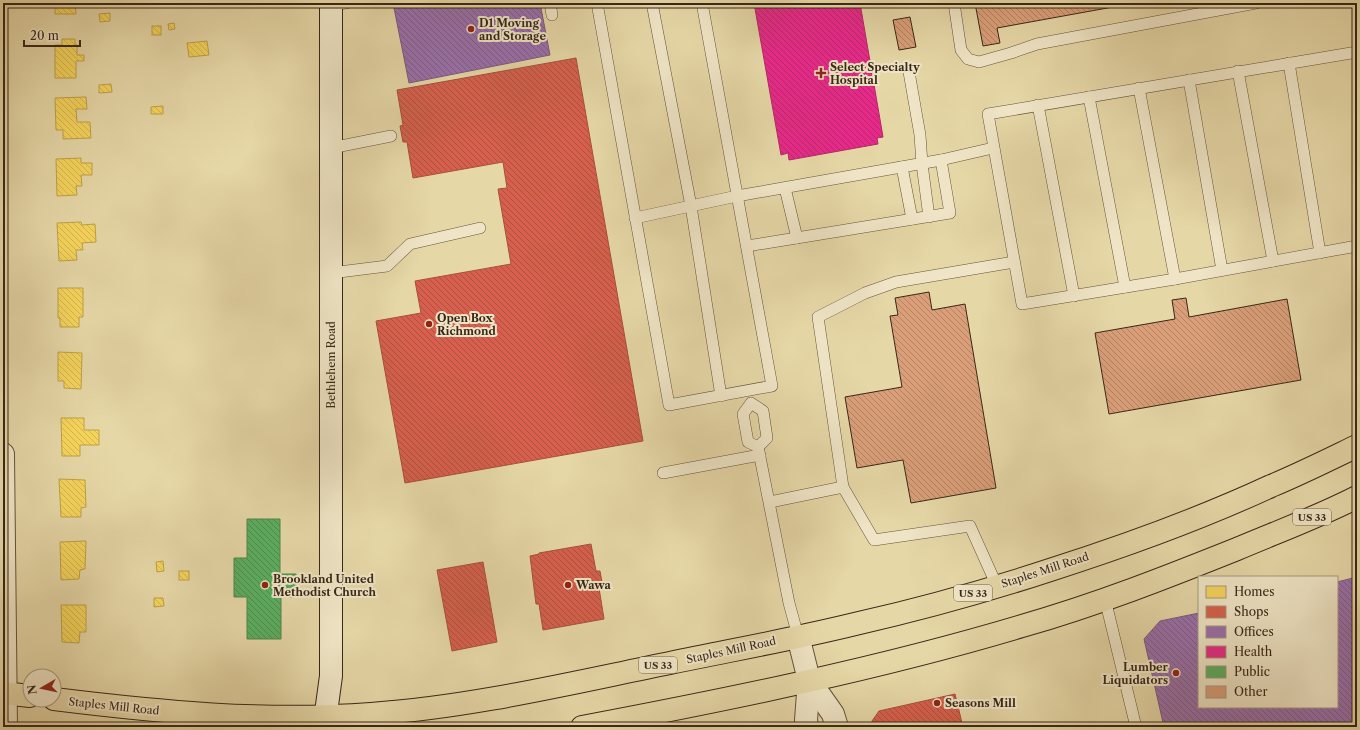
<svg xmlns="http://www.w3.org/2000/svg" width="1360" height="730" font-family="'Libre Caslon Text',serif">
<defs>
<pattern id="homes-back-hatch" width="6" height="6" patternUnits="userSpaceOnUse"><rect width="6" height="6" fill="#f6d55c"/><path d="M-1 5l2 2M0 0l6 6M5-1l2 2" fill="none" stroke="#d4b74f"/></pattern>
<pattern id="shops-back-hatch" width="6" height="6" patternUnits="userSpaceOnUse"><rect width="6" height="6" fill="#d6604d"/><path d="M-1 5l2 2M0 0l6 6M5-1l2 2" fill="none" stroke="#af4f3f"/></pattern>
<pattern id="offices-back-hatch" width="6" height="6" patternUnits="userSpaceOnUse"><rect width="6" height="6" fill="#9970ab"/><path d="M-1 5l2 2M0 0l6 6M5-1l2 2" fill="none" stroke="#7e5c8a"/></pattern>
<pattern id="health-back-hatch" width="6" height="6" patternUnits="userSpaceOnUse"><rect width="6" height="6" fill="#e7298a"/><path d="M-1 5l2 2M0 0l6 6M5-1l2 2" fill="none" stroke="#bc2370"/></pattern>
<pattern id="public-back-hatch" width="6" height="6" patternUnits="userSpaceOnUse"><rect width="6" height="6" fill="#5aae61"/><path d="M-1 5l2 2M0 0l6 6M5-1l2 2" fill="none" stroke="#4b8e4f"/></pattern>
<pattern id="building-back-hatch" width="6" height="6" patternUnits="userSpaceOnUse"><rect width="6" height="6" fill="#da9f79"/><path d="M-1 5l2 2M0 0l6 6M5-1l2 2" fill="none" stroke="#b28262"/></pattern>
</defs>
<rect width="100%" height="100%" fill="#e6d7a7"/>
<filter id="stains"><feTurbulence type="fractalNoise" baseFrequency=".005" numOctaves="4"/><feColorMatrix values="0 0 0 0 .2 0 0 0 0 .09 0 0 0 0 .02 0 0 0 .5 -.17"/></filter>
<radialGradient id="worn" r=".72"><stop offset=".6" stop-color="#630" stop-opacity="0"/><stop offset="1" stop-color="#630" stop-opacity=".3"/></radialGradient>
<g fill="url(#homes-back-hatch)" stroke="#bda148">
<polygon points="55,3 75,3 76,14 55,14"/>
<polygon points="110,13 110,21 100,22 99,14"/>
<polygon points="174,23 175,29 169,30 168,24"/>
<rect x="152" y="26" width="9" height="9"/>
<polygon points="62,39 75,39 75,45 77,45 77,55 84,55 84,61 76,61 76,78 55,78 55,45 62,45"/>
<polygon points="207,41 209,55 189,57 187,43"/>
<polygon points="111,84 112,92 99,93 99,85"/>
<polygon points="86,97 87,109 76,109 77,122 90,122 91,138 63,139 63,130 56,130 55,98"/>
<polygon points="163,106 163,114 151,114 151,107"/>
<polygon points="81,158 81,163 92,163 92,175 81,175 82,186 76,186 77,195 57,196 56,159"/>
<polygon points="81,222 82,225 95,224 96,242 82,243 83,250 76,250 77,260 59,261 57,223"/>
<polygon points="58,288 83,288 83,317 79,317 79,327 60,327 60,318 58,318"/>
<polygon points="58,352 82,353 81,389 64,388 64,381 58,381"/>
<polygon points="61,418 84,418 84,430 99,430 99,445 80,445 80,456 62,456"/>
<polygon points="59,479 85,480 86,507 81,508 81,517 61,517"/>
<polygon points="86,541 85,569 80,570 79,579 61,580 60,542"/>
<polygon points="163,561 164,571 157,572 156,562"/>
<rect x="179" y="571" width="10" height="9"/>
<polygon points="154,598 163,598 164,606 154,607"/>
<polygon points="61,605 86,605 86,632 80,632 79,643 62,642"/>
</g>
<g fill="url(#shops-back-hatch)" stroke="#a74f3d">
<polygon points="576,58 643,441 405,483 376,321 421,313 415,281 511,264 498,189 507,188 503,162 413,178 407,142 403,142 400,126 403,125 397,90"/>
<polygon points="591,544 596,571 600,571 603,588 599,588 604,619 543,630 539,604 536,604 530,556 539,554 539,553"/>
<polygon points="483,562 497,642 452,651 437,570"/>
<polygon points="955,694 963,727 873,727 872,721 879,711"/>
</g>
<g fill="url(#offices-back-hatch)" stroke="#7c5a7f">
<polygon points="393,3 540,3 550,55 409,83"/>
<polygon points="1357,577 1357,727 1164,727 1144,639 1160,621 1199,613 1199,707 1337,707 1337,582"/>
</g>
<polygon fill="url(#health-back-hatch)" stroke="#b22868" points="754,3 860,3 883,137 877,138 878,144 789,160 788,153 781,155"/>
<polygon fill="url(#public-back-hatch)" stroke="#50864b" points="247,519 280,519 280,574 296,574 296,597 281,597 281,639 247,639 247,597 234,597 234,558 247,558"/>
<g fill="url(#building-back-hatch)" stroke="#382719">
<polygon points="975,3 1135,3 997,28 1000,43 983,46"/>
<polygon points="910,17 916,47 899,50 893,20"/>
<polygon points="929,292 932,310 965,304 996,488 911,503 903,460 857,468 845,397 902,387 890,316 898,315 895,298"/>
<polygon points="1186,298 1189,317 1287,299 1301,380 1109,414 1095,333 1175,319 1172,300"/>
</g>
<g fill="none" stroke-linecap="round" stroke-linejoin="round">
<defs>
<g id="lane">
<polyline points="550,3 552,15"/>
<polyline points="597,3 669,405 772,386 702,3"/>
<polyline points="652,3 691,206 721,396"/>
<polyline points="954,3 961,50 968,59 979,62 1011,53 1037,44 1256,3"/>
<polyline points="331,5 346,3"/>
<polyline points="1357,52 988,114 1022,304 1175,279 1357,246"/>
<polyline points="1289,63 1320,253"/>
<polyline points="1238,71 1273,261"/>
<polyline points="909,72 920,135 922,164 929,217"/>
<polyline points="1189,80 1222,270"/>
<polyline points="1139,88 1175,279"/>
<polyline points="1089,97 1125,287"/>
<polyline points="1038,105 1074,296"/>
<polyline points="331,148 391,136"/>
<polyline points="941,160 993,148"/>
<polyline points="902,167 912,219"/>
<polyline points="785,188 797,238"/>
<polyline points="635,218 737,196 941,160 950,213 747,246"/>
<polyline points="331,273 387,266 410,244 480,228"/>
<polygon points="751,403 763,411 767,438 758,447 748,442 743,414"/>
<polyline points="758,447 789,603 798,636"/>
<polyline points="663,473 760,455"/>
<polyline points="843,487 818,317 865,293 896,282 1014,262"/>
<polyline points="770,502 843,487 874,540 970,526 997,586"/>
<polyline points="1105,599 1136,727"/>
</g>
<g id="street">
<polyline points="3,454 6,727"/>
<polyline points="798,636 809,680 806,720 807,727"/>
<polyline points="809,680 833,714 837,727"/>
</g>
<polyline id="secondary" points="324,727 331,676 331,3"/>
<g id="primary">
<polyline points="3,693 30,696"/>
<path d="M 54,699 C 159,712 265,722 371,714 C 472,707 571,683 670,663 C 732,650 794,639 855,624 C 921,609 986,591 1050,570 C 1125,546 1200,519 1271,486 C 1300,474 1328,460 1357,446"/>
<path d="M 582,727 C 730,699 878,669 1022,626 C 1096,605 1167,577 1237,549 C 1277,532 1318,517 1357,497"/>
</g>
</defs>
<use href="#lane" stroke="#64533c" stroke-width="12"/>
<use href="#street" stroke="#64533c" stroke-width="24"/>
<use href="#secondary" stroke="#382719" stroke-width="24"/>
<use href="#primary" stroke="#382719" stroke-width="24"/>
<use href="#lane" stroke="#efe5c6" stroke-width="11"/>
<use href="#street" stroke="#efe5c6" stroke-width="22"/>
<use href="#secondary" stroke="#efe5c6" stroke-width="22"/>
<use href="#primary" stroke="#e6d7a7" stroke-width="22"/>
</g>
<g fill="#8f2418" stroke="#efe5c6" stroke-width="1.5">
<circle cx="471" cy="29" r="4"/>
<path d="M819 67h4v4h4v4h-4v4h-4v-4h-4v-4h4z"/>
<circle cx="429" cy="324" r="4"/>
<circle cx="265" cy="585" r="4"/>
<circle cx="568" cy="585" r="4"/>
<circle cx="1176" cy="673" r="4"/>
<circle cx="937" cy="703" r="4"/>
</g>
<g text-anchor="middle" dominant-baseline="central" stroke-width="4" stroke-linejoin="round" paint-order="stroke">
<g fill="#efe5c6" stroke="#6f604d" stroke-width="1">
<rect x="1293" y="509" width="38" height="16" rx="3"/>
<rect x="954" y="585" width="38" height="16" rx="3"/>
<rect x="639" y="657" width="38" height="16" rx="3"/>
</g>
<g font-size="10" font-weight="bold" fill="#382719">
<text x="1312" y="517">US 33</text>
<text x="973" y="593">US 33</text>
<text x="658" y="665">US 33</text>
</g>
<g font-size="11" font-weight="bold" fill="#382719" stroke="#efe5c6" text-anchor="start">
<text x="479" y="23">D1 Moving<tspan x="479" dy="13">and Storage</tspan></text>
<text x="830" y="67">Select Specialty<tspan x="830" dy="13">Hospital</tspan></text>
<text x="437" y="318">Open Box<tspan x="437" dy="13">Richmond</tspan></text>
<text x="273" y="579">Brookland United<tspan x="273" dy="13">Methodist Church</tspan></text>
<text x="576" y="585">Wawa</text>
<text x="1168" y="667" text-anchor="end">Lumber<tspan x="1168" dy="13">Liquidators</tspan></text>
<text x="945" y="703">Seasons Mill</text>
</g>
<g font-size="11" fill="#382719" stroke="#efe5c6">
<text transform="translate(331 365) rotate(-90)">Bethlehem Road</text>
<text transform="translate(1045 570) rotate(-18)">Staples Mill Road</text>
<text transform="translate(731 650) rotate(-12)">Staples Mill Road</text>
<text transform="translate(114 706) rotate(6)">Staples Mill Road</text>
</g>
</g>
<rect width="1360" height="730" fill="none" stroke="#e6d7a7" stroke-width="16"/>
<rect x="4" y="4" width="1352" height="722" fill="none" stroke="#382719" stroke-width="2"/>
<rect x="8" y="8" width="1344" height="714" fill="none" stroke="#382719"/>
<rect x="1198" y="576" width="140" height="132" fill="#efe5c6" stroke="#a69981"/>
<rect x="1206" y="586" width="20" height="12" fill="#f6d55c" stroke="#a69981"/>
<text x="1234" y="596" font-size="12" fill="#382719">Homes</text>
<rect x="1206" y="606" width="20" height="12" fill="#d6604d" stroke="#a69981"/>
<text x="1234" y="616" font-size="12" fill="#382719">Shops</text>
<rect x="1206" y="626" width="20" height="12" fill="#9970ab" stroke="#a69981"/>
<text x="1234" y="636" font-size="12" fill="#382719">Offices</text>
<rect x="1206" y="646" width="20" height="12" fill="#e7298a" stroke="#a69981"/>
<text x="1234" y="656" font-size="12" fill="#382719">Health</text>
<rect x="1206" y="666" width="20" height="12" fill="#5aae61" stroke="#a69981"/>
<text x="1234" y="676" font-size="12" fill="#382719">Public</text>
<rect x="1206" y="686" width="20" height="12" fill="#da9f79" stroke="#a69981"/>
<text x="1234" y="696" font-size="12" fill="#382719">Other</text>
<g transform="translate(42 688) rotate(261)"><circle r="19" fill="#efe5c6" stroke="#a69981"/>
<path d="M0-3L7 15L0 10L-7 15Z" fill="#8f2418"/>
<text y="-6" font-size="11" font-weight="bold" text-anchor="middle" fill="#382719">N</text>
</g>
<path d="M24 40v6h56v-6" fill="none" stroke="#382719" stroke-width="2"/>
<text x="30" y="40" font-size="12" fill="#382719" stroke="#efe5c6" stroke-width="3" paint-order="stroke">20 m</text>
<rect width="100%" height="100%" filter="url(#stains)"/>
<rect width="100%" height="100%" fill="url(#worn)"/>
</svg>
